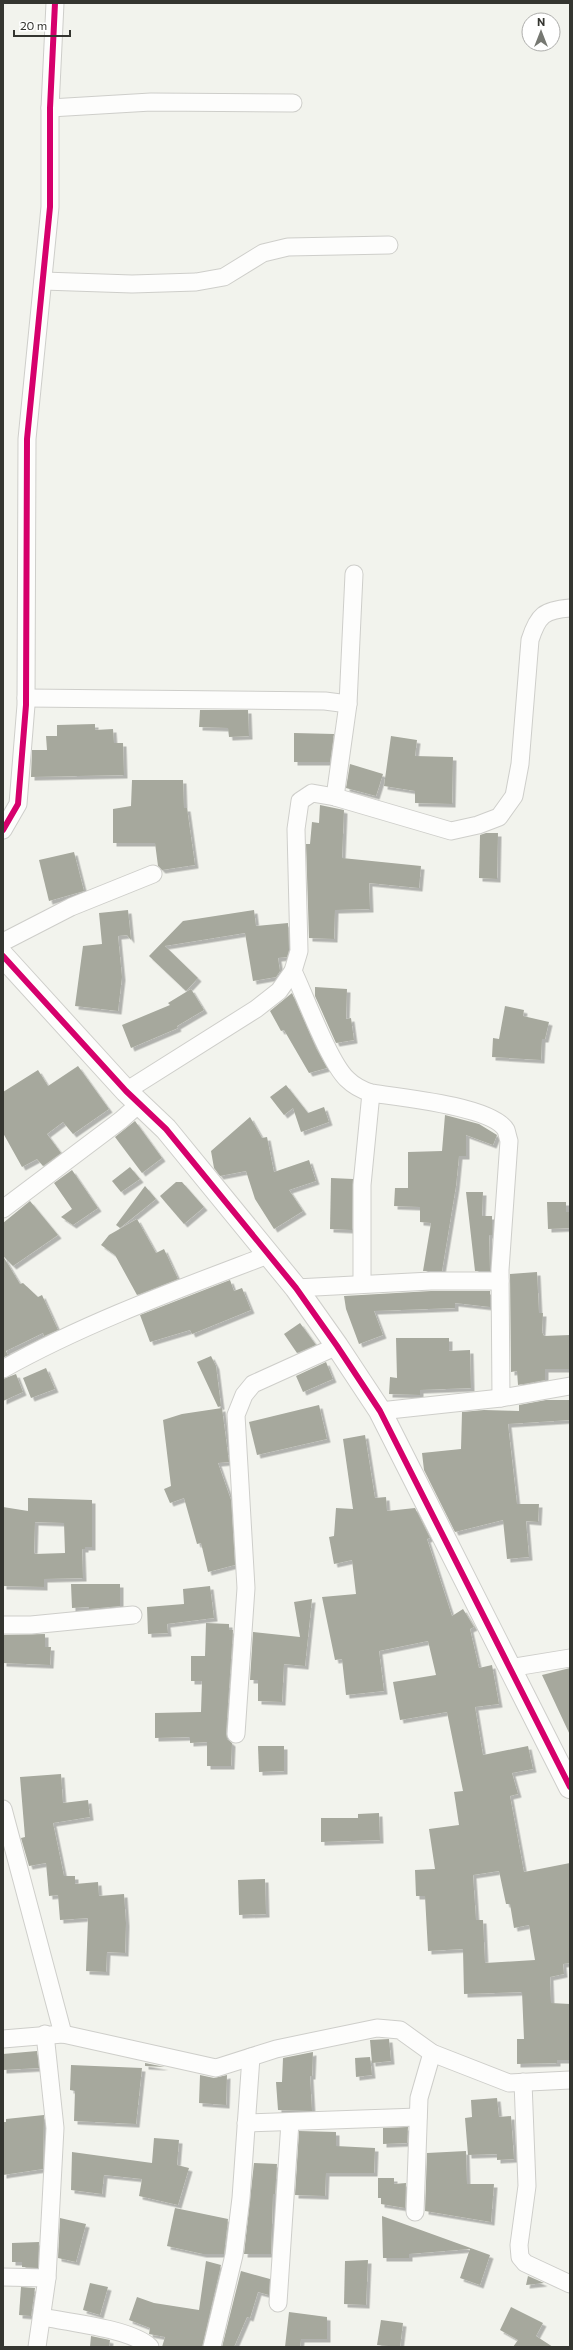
<svg xmlns="http://www.w3.org/2000/svg" width="573" height="2350" font-family="Commissioner,sans-serif">
<defs>
<filter id="shadow"><feDropShadow dx="3.5" dy="3.5" stdDeviation="0" flood-color="#0004"/></filter>
</defs>
<rect width="100%" height="100%" fill="#f2f3ed"/>
<g fill="#a6a89d" fill-rule="evenodd" filter="url(#shadow)">
<polygon points="200,710 248,710 249,736 229,737 228,728 199,727"/>
<polygon points="95,724 95,730 113,729 114,743 123,743 124,775 31,777 32,750 47,750 46,736 57,736 57,725"/>
<polygon points="294,733 334,734 330,762 294,762"/>
<polygon points="391,736 417,740 415,756 453,757 452,804 415,803 415,791 384,786"/>
<polygon points="350,764 383,774 376,796 346,788"/>
<polygon points="132,780 183,780 184,808 187,808 195,865 162,870 158,866 155,843 113,843 113,809 131,806"/>
<polygon points="320,805 344,810 342,858 421,866 419,888 369,883 370,909 335,910 334,939 309,938 306,844 310,844 312,822 319,823"/>
<polygon points="486,833 498,833 497,879 479,878 480,835"/>
<polygon points="74,852 84,891 49,901 39,860"/>
<polygon points="128,910 131,940 127,935 118,936 122,977 118,1011 75,1006 83,946 102,944 99,913"/>
<polygon points="254,910 256,926 288,923 289,950 287,957 278,958 280,971 276,977 253,981 245,933 165,946 198,978 186,991 149,956 183,921"/>
<polygon points="315,987 347,989 346,1019 351,1018 354,1040 336,1043 315,996"/>
<polygon points="191,989 204,1010 177,1026 178,1028 131,1048 122,1025 170,1005 168,1003"/>
<polygon points="292,993 316,1048 327,1068 309,1073 284,1030 281,1031 270,1011"/>
<polygon points="505,1006 524,1010 523,1016 549,1022 545,1039 542,1039 541,1060 492,1057 493,1038 499,1039"/>
<polygon points="78,1066 109,1109 73,1134 63,1122 47,1134 61,1153 43,1166 37,1159 22,1167 3,1133 3,1092 38,1070 48,1086"/>
<polygon points="286,1085 308,1113 324,1107 329,1122 301,1132 293,1108 284,1115 270,1097"/>
<polygon points="445,1115 479,1124 497,1135 493,1145 466,1135 466,1156 459,1156 456,1186 442,1271 423,1271 431,1223 420,1222 420,1207 394,1206 395,1188 408,1188 408,1152 442,1151"/>
<polygon points="250,1117 262,1138 267,1137 274,1172 309,1160 316,1181 289,1190 303,1211 274,1229 255,1199 246,1171 220,1176 214,1168 211,1151"/>
<polygon points="135,1121 162,1158 142,1173 115,1137"/>
<polygon points="130,1167 140,1179 121,1192 112,1181"/>
<polygon points="72,1170 98,1208 73,1225 61,1217 72,1209 54,1183"/>
<polygon points="331,1178 353,1179 352,1230 330,1229"/>
<polygon points="176,1182 182,1182 204,1207 184,1224 160,1196"/>
<polygon points="145,1186 156,1199 120,1228 116,1225"/>
<polygon points="466,1192 483,1192 482,1216 492,1216 492,1235 489,1235 490,1271 475,1271"/>
<polygon points="30,1201 58,1235 13,1266 3,1256 3,1223"/>
<polygon points="547,1202 566,1202 566,1212 570,1212 570,1228 548,1229"/>
<polygon points="137,1219 156,1253 164,1249 178,1279 137,1295 115,1255 101,1245 109,1235"/>
<polygon points="3,1256 20,1284 23,1283 38,1297 42,1295 58,1330 44,1336 43,1333 6,1351 8,1355 3,1358"/>
<polygon points="537,1272 539,1313 543,1313 542,1332 544,1336 570,1335 570,1369 545,1369 545,1380 518,1385 517,1371 511,1372 510,1274"/>
<polygon points="230,1280 234,1291 242,1288 251,1310 192,1334 190,1330 150,1342 140,1315"/>
<polygon points="431,1291 490,1291 490,1307 455,1303 455,1308 374,1311 383,1335 359,1344 346,1309 344,1296"/>
<polygon points="300,1323 316,1345 297,1353 284,1334"/>
<polygon points="396,1338 449,1338 449,1351 470,1350 471,1388 420,1390 420,1395 389,1394 390,1377 397,1378"/>
<polygon points="211,1356 216,1366 221,1406 218,1407 197,1362"/>
<polygon points="326,1362 333,1379 303,1392 296,1376"/>
<polygon points="46,1368 55,1389 31,1398 23,1378"/>
<polygon points="16,1374 23,1392 3,1401 3,1379"/>
<polygon points="546,1400 570,1400 570,1420 508,1424 517,1504 539,1504 538,1522 526,1521 529,1557 507,1559 503,1520 455,1532 424,1470 422,1453 461,1449 462,1412 484,1410 519,1411 519,1405"/>
<polygon points="319,1405 327,1439 257,1455 249,1422"/>
<polygon points="222,1408 229,1462 218,1463 231,1500 235,1565 208,1572 201,1543 197,1544 184,1498 170,1503 164,1489 171,1486 163,1420 182,1414"/>
<path d="M 365,1435 L 375,1498 L 386,1497 L 387,1511 L 415,1508 L 430,1538 L 427,1539 L 452,1616 L 463,1609 L 474,1627 L 470,1629 L 479,1668 L 492,1665 L 499,1704 L 475,1707 L 483,1755 L 528,1746 L 533,1769 L 512,1773 L 518,1794 L 510,1796 L 524,1872 L 570,1863 L 570,1963 L 563,1964 L 564,1974 L 550,1977 L 551,2003 L 570,2004 L 570,2060 L 557,2060 L 557,2063 L 517,2064 L 517,2039 L 524,2039 L 522,1992 L 464,1994 L 463,1949 L 428,1951 L 425,1896 L 416,1896 L 415,1870 L 435,1869 L 429,1829 L 459,1825 L 454,1792 L 463,1791 L 447,1712 L 400,1720 L 393,1682 L 436,1675 L 428,1641 L 379,1651 L 384,1691 L 346,1695 L 342,1659 L 335,1660 L 322,1597 L 356,1594 L 352,1560 L 334,1564 L 329,1537 L 334,1536 L 336,1508 L 353,1509 L 343,1439 ZM 499,1871 L 506,1904 L 510,1904 L 514,1928 L 529,1925 L 535,1960 L 485,1963 L 483,1920 L 476,1920 L 473,1875 Z"/>
<path d="M 28,1498 L 92,1500 L 92,1547 L 85,1547 L 85,1549 L 82,1549 L 83,1578 L 44,1579 L 44,1587 L 3,1586 L 3,1507 L 28,1511 ZM 35,1522 L 64,1523 L 65,1553 L 34,1554 Z"/>
<polygon points="71,1584 120,1584 120,1606 89,1609 89,1607 72,1608"/>
<polygon points="210,1586 214,1618 167,1624 168,1633 148,1634 147,1607 184,1604 183,1589"/>
<polygon points="312,1599 305,1666 284,1664 282,1702 258,1701 258,1680 250,1680 253,1632 300,1637 294,1602"/>
<polygon points="206,1623 229,1624 229,1630 233,1630 226,1733 227,1739 232,1743 231,1766 207,1766 207,1742 190,1743 190,1737 155,1738 155,1713 201,1712 202,1681 191,1681 191,1656 205,1656"/>
<polygon points="45,1634 45,1647 51,1647 50,1665 3,1663 3,1635"/>
<polygon points="570,1668 570,1735 542,1675"/>
<polygon points="258,1746 284,1746 284,1771 259,1772"/>
<polygon points="61,1774 63,1803 88,1800 90,1817 53,1823 64,1876 75,1876 75,1884 98,1882 99,1896 124,1894 126,1923 125,1953 107,1952 106,1972 86,1971 88,1918 60,1920 58,1895 49,1896 46,1863 29,1866 21,1838 25,1837 20,1777"/>
<polygon points="379,1813 380,1840 321,1842 321,1818 358,1818 358,1814"/>
<polygon points="265,1879 266,1914 239,1915 238,1880"/>
<polygon points="389,2039 391,2061 372,2063 370,2040"/>
<polygon points="37,2051 39,2068 3,2070 3,2054"/>
<polygon points="313,2052 312,2076 310,2076 312,2111 278,2110 276,2082 282,2082 283,2058"/>
<polygon points="370,2057 372,2075 356,2077 355,2058"/>
<polygon points="145,2063 165,2067 145,2066"/>
<polygon points="71,2065 142,2068 136,2124 74,2121 75,2091 70,2090"/>
<polygon points="200,2075 214,2078 227,2075 226,2105 199,2103"/>
<polygon points="497,2098 499,2117 511,2116 514,2159 497,2160 497,2154 468,2155 465,2118 472,2117 471,2100"/>
<polygon points="44,2115 43,2169 3,2175 3,2122 6,2122 6,2119"/>
<polygon points="408,2127 407,2143 383,2144 383,2128"/>
<polygon points="299,2131 336,2132 336,2146 375,2148 374,2173 326,2173 325,2196 295,2195"/>
<polygon points="154,2138 179,2140 177,2165 189,2168 178,2205 139,2196 142,2179 104,2175 102,2194 71,2190 72,2152 152,2163"/>
<polygon points="466,2151 467,2184 494,2184 491,2222 425,2211 427,2153"/>
<polygon points="254,2163 277,2164 275,2194 273,2194 271,2254 244,2254"/>
<polygon points="378,2178 394,2178 394,2184 406,2183 405,2208 381,2204 381,2198 378,2198"/>
<polygon points="175,2208 228,2219 224,2254 203,2254 167,2246"/>
<polygon points="382,2216 490,2255 480,2285 460,2278 470,2249 409,2254 409,2258 383,2258"/>
<polygon points="60,2218 86,2224 76,2262 58,2258"/>
<polygon points="39,2242 38,2268 22,2267 22,2262 12,2262 12,2243"/>
<polygon points="368,2260 366,2305 344,2304 345,2261"/>
<polygon points="206,2261 221,2265 202,2347 162,2347 165,2337 149,2334 150,2328 129,2320 137,2297 154,2303 199,2310"/>
<polygon points="241,2271 270,2279 269,2295 258,2292 250,2318 247,2317 234,2347 222,2347"/>
<polygon points="528,2276 544,2283 526,2285"/>
<polygon points="90,2283 108,2287 100,2315 83,2310"/>
<polygon points="21,2287 35,2288 31,2316 19,2315"/>
<polygon points="511,2307 543,2323 536,2336 553,2347 513,2347 518,2340 500,2330"/>
<polygon points="289,2312 327,2317 327,2339 301,2339 300,2347 285,2347"/>
<polygon points="381,2320 403,2323 400,2347 377,2345"/>
<polygon points="91,2336 110,2340 109,2347 90,2347"/>
</g>
<g fill="none" stroke-linecap="round" stroke-linejoin="round">
<defs>
<g id="minor">
<polyline points="50,108 151,102 293,103"/>
<polyline points="43,281 132,284 196,282 224,277 263,253 288,247 389,245"/>
<polyline points="26,698 325,701 348,704"/>
<polyline points="335,797 348,704 354,574"/>
<polyline points="3,830 18,804 26,705 27,439 50,207 50,108 55,3"/>
<polyline points="3,942 71,907 153,874"/>
<path d="M 293,971 C 305,996 329,1062 347,1079 C 354,1086 362,1090 371,1093 C 398,1097 492,1106 506,1130 C 507,1133 508,1138 509,1141 L 500,1270 L 501,1398"/>
<path d="M 126,1091 L 256,1009 L 279,991 L 293,971 L 299,951 L 296,829 L 300,801 L 312,793 L 335,797 L 451,831 L 478,825 L 499,817 L 514,796 L 520,764 L 530,640 C 538,615 544,610 570,608"/>
<polyline points="3,1209 121,1120 139,1104"/>
<polyline points="362,1284 362,1185 371,1093"/>
<polyline points="296,1288 431,1281 500,1281"/>
<path d="M 3,1369 C 87,1322 179,1289 268,1255"/>
<polyline points="380,1411 501,1398 570,1386"/>
<polyline points="3,1625 31,1625 133,1615"/>
<polyline points="509,1668 570,1658"/>
<polyline points="236,1734 246,1588 236,1415 244,1395 253,1384 337,1346"/>
<polyline points="3,1809 63,2034"/>
<polyline points="3,2039 63,2034 216,2068 276,2049 377,2028 400,2030 432,2053 509,2083 570,2080"/>
<polyline points="523,2082 527,2186 519,2245 520,2257 525,2263 570,2284"/>
<polyline points="246,2123 418,2117"/>
<polyline points="415,2212 419,2098 432,2053"/>
<polyline points="3,2277 47,2278"/>
<polyline points="278,2303 290,2122"/>
<path d="M 42,2317 C 68,2322 132,2329 150,2347"/>
<polyline points="37,2347 47,2278 55,2128 45,2034"/>
<polyline points="212,2347 234,2255 241,2198 251,2057"/>
</g>
<polyline id="tertiary" points="3,956 126,1091 166,1129 296,1288 337,1346 380,1411 570,1787"/>
</defs>
<use href="#minor" stroke="#cececa" stroke-width="19"/>
<use href="#tertiary" stroke="#cececa" stroke-width="24"/>
<use href="#minor" stroke="#fdfdfc" stroke-width="17"/>
<use href="#tertiary" stroke="#fdfdfc" stroke-width="22"/>
<defs>
<g id="cycleway">
<polyline points="3,830 18,804 26,705 27,439 50,207 50,108 55,3"/>
<polyline points="3,956 126,1091 166,1129 296,1288 337,1346 380,1411 570,1787"/>
</g>
</defs>
<use href="#cycleway" stroke="#fff" stroke-width="8"/>
<use href="#cycleway" stroke="#d6006c" stroke-width="6"/>
</g>
<rect width="573" height="2350" fill="none" stroke="#343530" stroke-width="8"/>
<g transform="translate(541 32)"><circle r="19" fill="#ffffff" stroke="#aeaeac"/>
<path d="M0-3L7 15L0 10L-7 15Z" fill="#767872"/>
<text y="-6" font-size="11" font-weight="bold" text-anchor="middle" fill="#343530">N</text>
</g>
<path d="M14 30v6h56v-6" fill="none" stroke="#343530" stroke-width="2"/>
<text x="20" y="30" font-size="12" fill="#343530" stroke="#ffffff" stroke-width="3" paint-order="stroke">20 m</text>
</svg>
